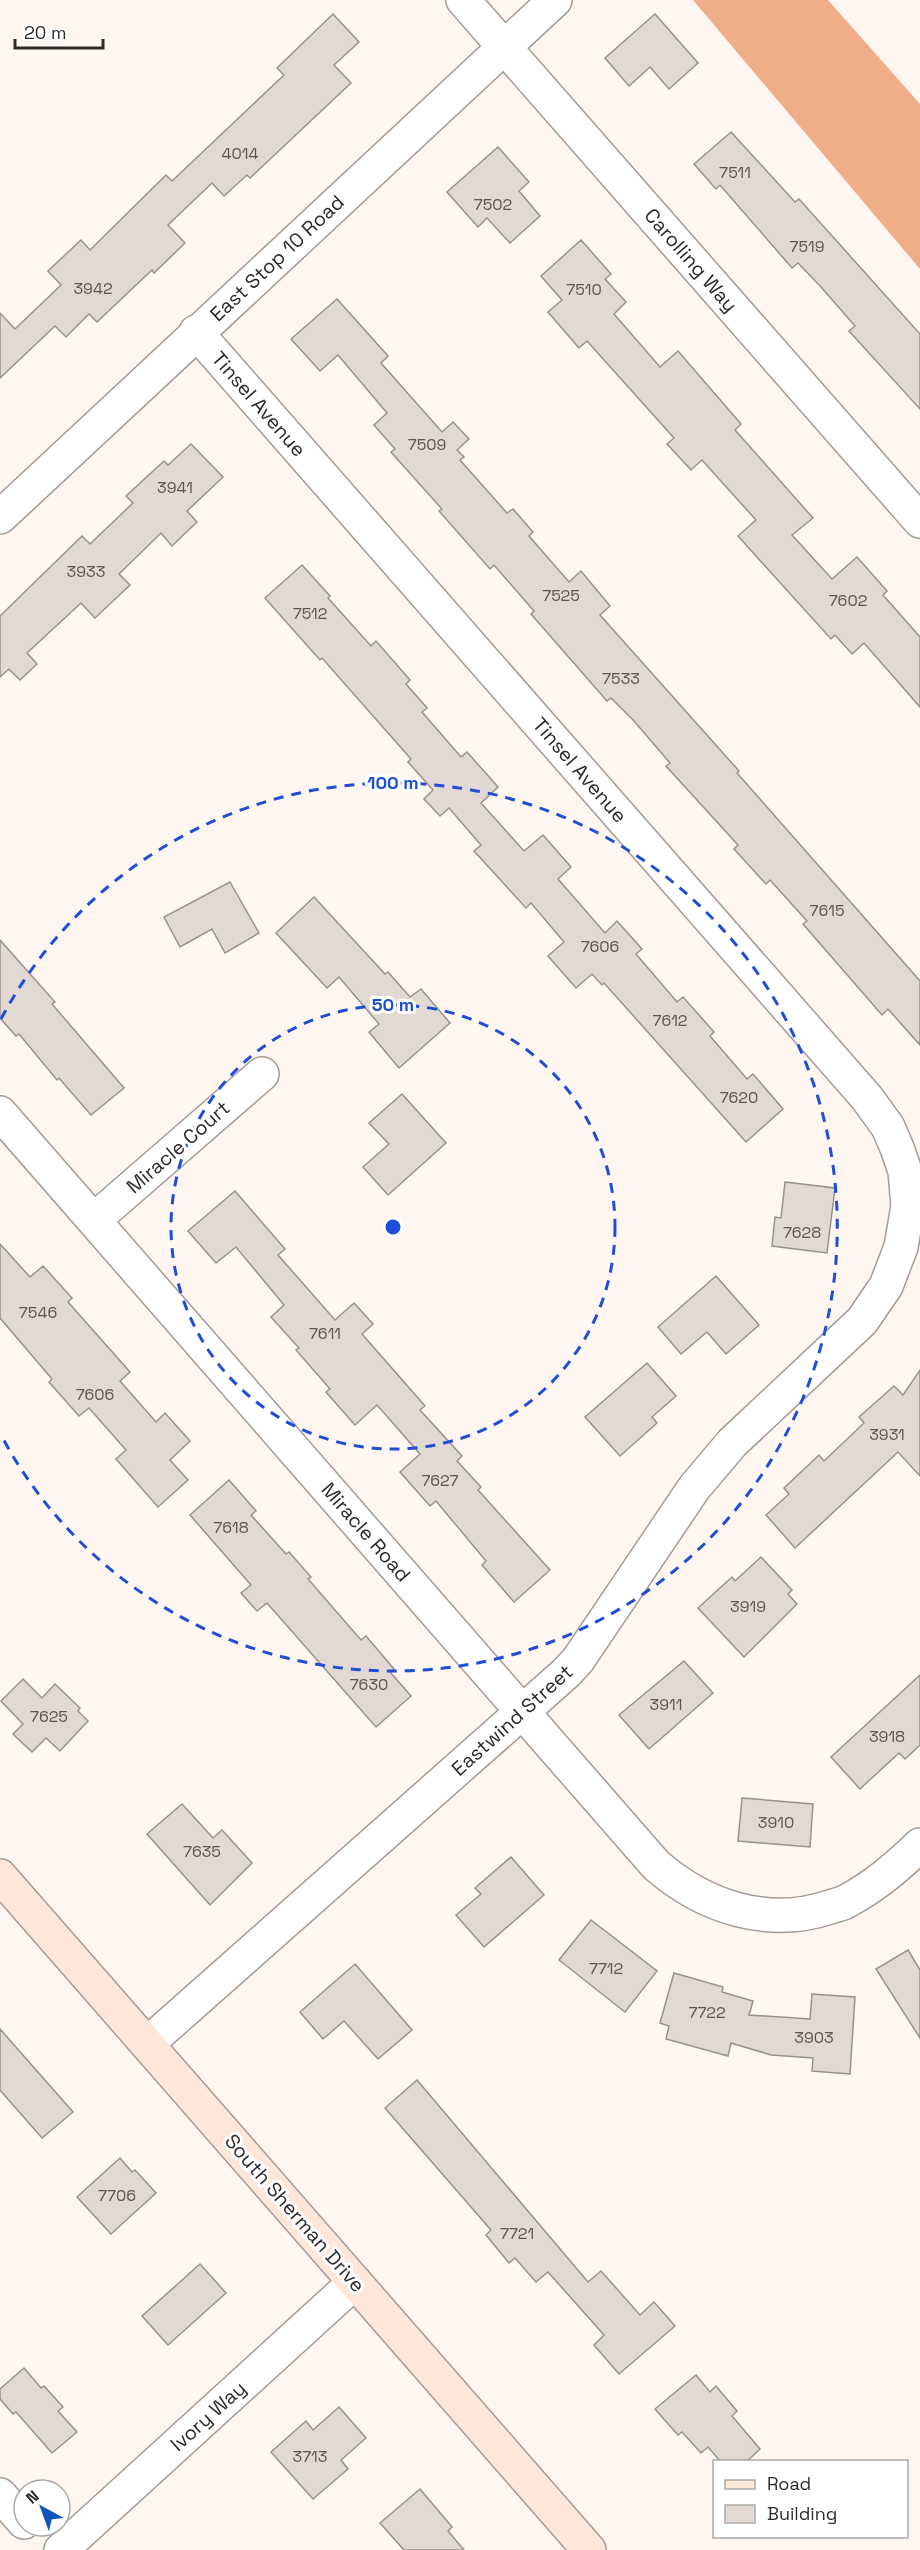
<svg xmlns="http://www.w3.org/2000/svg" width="920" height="2550" font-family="'Space Grotesk',sans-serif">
<rect width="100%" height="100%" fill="#fff6f1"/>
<polygon fill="#efad88" points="693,0 828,0 920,104 920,269"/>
<g fill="#e2d9d4" stroke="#99918c" stroke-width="1.5">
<polygon points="333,14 359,42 334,65 351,83 250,178 247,175 224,196 212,183 168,225 185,243 154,273 152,270 97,322 89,314 66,337 55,326 0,378 0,313 15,329 61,285 48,271 81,240 90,250 166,175 172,181 284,75 277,68"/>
<polygon points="655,14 698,63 669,89 650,67 629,86 605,58"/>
<polygon points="731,132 795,202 799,199 920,334 920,409 849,331 855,326 821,287 798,263 792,268 720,185 716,189 694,164"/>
<polygon points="498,147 529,182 519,191 540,216 510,243 487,218 478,227 447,192"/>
<polygon points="581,240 611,274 605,279 626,302 614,314 660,367 678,351 741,424 735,430 813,518 792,535 832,579 857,557 887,591 883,595 920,637 920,707 864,643 852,654 835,635 831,639 738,536 756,520 702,460 691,470 667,444 674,438 587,341 579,348 548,312 562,300 541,276"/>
<polygon points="337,299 388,356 381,363 442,432 453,422 469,439 457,450 464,457 460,460 507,513 513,509 533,532 529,536 569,582 581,571 610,606 600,615 739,771 737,773 920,981 920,1045 888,1009 882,1015 803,924 807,921 770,880 766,884 734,849 738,845 666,766 670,763 634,721 611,698 607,701 531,614 534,611 494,565 490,569 439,511 442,509 391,452 395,449 374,425 387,413 338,355 320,371 291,339"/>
<polygon points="191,444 223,477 187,511 197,522 172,546 161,533 119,574 130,585 95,618 81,603 27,653 37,664 20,680 9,669 0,677 0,616 82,536 90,544 133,503 126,496 164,461 168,465"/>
<polygon points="302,565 330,596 328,598 371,646 376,641 410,680 406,684 427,708 422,712 461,757 467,752 498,787 481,803 524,851 543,835 571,867 558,879 605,933 617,921 642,949 636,954 677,1002 683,997 714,1032 710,1036 747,1079 753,1074 783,1109 746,1142 604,983 602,985 592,974 576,988 548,956 564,942 531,903 526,908 474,851 481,845 449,808 440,816 424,799 433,790 408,762 411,759 322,658 320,660 265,598"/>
<polygon points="230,882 259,933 225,953 212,929 180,947 164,917"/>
<polygon points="314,897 385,974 388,972 410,997 421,989 450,1023 399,1068 369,1032 379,1024 339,977 327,988 276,933"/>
<polygon points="0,940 55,1002 52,1004 124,1088 91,1115 59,1078 57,1080 19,1034 16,1036 0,1018"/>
<polygon points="402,1094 446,1143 388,1195 363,1167 389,1144 369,1123"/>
<polygon points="785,1182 835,1188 827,1253 772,1246 775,1217 781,1218"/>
<polygon points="235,1191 285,1249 278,1255 335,1320 354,1303 373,1324 362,1334 425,1406 420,1410 462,1456 457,1461 481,1487 478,1490 550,1570 514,1602 482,1565 486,1561 436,1501 430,1506 400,1472 420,1454 377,1405 355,1425 326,1392 330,1389 296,1350 299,1348 271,1317 284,1305 236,1247 216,1263 188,1231"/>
<polygon points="0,1244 30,1277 43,1266 72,1298 68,1302 130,1372 120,1381 156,1422 165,1413 190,1441 170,1460 188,1480 158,1507 116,1459 126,1450 89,1408 79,1416 49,1382 52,1379 0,1318"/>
<polygon points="716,1276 759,1325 726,1354 707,1332 681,1354 658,1327"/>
<polygon points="647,1363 676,1396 652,1417 657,1423 620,1456 585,1417"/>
<polygon points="920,1370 920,1476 898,1452 795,1548 766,1515 789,1494 784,1488 819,1455 824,1461 864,1423 859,1417 894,1386 903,1395"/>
<polygon points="229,1480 256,1511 251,1515 286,1554 289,1552 311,1577 308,1579 361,1640 366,1636 394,1669 390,1672 411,1696 376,1727 267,1603 257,1611 241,1593 251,1585 190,1515"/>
<polygon points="761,1557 792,1590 788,1594 797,1604 744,1657 698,1608 732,1577 735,1581"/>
<polygon points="684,1661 713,1693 649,1749 619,1715"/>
<polygon points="920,1675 920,1745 905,1759 899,1753 860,1789 831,1757"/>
<polygon points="23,1679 42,1698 55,1684 80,1708 78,1711 88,1721 60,1751 46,1738 32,1752 13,1734 23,1724 1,1701"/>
<polygon points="742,1798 813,1804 810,1847 738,1841"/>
<polygon points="182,1804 213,1838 222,1830 252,1863 210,1905 147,1834"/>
<polygon points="511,1857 544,1895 484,1947 456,1915 481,1894 475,1888"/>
<polygon points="591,1920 657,1971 625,2012 559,1960"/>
<polygon points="908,1950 920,1970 920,2038 876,1969"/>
<polygon points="355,1964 412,2030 378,2059 344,2021 323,2039 300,2012"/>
<polygon points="674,1973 723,1987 722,1992 753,2001 749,2015 810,2019 812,1994 855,1997 850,2074 812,2071 813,2058 771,2055 731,2043 728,2056 666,2039 669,2026 660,2023"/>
<polygon points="0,2029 73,2112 42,2138 0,2090"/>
<polygon points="417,2080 588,2282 601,2271 640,2315 654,2302 675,2326 619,2374 594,2345 604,2335 548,2272 536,2282 515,2258 509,2263 486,2235 491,2230 385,2108"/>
<polygon points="120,2158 132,2172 135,2170 156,2193 111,2234 77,2197"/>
<polygon points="200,2264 226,2293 168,2345 142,2316"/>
<polygon points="24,2368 41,2388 44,2386 63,2407 58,2411 77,2432 52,2453 16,2412 13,2414 0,2399 0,2389"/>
<polygon points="696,2375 710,2392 716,2386 737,2411 732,2416 760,2449 746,2462 721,2462 708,2447 701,2453 682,2432 678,2435 655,2409"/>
<polygon points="339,2407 366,2438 341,2460 348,2469 313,2499 271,2452 306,2421 313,2430"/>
<polygon points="420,2489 452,2527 448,2531 464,2550 404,2550 380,2523"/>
</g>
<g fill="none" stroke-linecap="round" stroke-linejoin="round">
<defs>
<g id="street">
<polyline points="463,0 920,521"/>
<polyline points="0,517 555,0"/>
<path d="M 0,1113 L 656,1865 C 704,1907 768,1928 830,1907 C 836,1905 842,1904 847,1901 C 875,1886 897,1867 920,1845"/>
<polyline points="94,1220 262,1074"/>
<polyline points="147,2044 566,1673 578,1660 694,1488 732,1443 862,1321 886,1286 901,1247 908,1206 905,1171 897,1148 888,1127 867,1098 196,332"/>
<polyline points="0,2495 24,2522"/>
<polyline points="61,2550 355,2282"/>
</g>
<polyline id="secondary" points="0,1876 589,2550"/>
</defs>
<use href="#street" stroke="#a39b96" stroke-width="36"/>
<use href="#secondary" stroke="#a39b96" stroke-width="36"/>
<use href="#street" stroke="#fff" stroke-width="33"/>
<use href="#secondary" stroke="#fee6d9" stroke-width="33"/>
</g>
<g fill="none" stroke="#1d4ed8" stroke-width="3" stroke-dasharray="10 8">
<circle cx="393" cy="1227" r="222"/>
<path d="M1 1019A444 444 0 1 1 1 1435"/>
</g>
<g text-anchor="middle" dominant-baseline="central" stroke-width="6" stroke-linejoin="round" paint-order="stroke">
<g font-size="16" fill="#5a5653">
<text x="240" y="153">4014</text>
<text x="735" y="172">7511</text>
<text x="493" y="204">7502</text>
<text x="807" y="246">7519</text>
<text x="93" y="288">3942</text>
<text x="584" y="289">7510</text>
<text x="427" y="444">7509</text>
<text x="175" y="487">3941</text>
<text x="86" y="571">3933</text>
<text x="561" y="595">7525</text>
<text x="848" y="600">7602</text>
<text x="310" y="613">7512</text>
<text x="621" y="678">7533</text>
<text x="827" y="910">7615</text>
<text x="600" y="946">7606</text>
<text x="670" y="1020">7612</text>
<text x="739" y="1097">7620</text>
<text x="802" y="1232">7628</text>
<text x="38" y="1312">7546</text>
<text x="325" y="1333">7611</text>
<text x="95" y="1394">7606</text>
<text x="887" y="1434">3931</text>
<text x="440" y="1480">7627</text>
<text x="231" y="1527">7618</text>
<text x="748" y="1606">3919</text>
<text x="369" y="1684">7630</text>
<text x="666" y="1704">3911</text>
<text x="49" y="1716">7625</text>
<text x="887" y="1736">3918</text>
<text x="776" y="1822">3910</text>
<text x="202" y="1851">7635</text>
<text x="606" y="1968">7712</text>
<text x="707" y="2012">7722</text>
<text x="814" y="2037">3903</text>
<text x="117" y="2195">7706</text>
<text x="517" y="2233">7721</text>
<text x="310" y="2456">3713</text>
</g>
<g font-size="20" fill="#2d2a28" stroke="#fff">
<text transform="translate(277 258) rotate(-43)">East Stop 10 Road</text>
<text transform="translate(691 260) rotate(49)">Carolling Way</text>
<text transform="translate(259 404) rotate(49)">Tinsel Avenue</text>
<text transform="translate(580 770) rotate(49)">Tinsel Avenue</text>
<text transform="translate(178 1147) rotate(-41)">Miracle Court</text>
<text transform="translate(366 1532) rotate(49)">Miracle Road</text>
<text transform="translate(512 1720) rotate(-42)">Eastwind Street</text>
<text transform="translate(295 2213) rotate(49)">South Sherman Drive</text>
<text transform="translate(208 2416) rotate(-42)">Ivory Way</text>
</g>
</g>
<circle cx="393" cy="1227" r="9" fill="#1d4ed8" stroke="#fff" stroke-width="3"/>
<g font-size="18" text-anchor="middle" font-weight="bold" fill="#1d4ed8" stroke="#fff" stroke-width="6" stroke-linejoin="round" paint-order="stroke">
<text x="393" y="789">100 m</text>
<text x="393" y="1011">50 m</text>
</g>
<rect x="713" y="2460" width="195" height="78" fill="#ffffff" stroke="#abaaa9" stroke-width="1.5"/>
<rect x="725" y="2480" width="30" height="9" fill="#fee6d9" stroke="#abaaa9" stroke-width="1.5"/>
<text x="767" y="2490" font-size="18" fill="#2d2a28">Road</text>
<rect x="725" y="2505" width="30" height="18" fill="#e2d9d4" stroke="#abaaa9" stroke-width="1.5"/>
<text x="767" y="2520" font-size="18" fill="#2d2a28">Building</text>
<g transform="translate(42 2508) rotate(319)"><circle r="28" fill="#ffffff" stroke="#abaaa9" stroke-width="1.5"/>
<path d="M0-4.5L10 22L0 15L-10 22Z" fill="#1154bf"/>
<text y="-9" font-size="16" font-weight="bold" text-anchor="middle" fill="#2d2a28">N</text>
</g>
<path d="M15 39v9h88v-9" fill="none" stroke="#2d2a28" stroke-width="3"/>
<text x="24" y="39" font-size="18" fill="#2d2a28" stroke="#ffffff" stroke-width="4.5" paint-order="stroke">20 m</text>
</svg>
